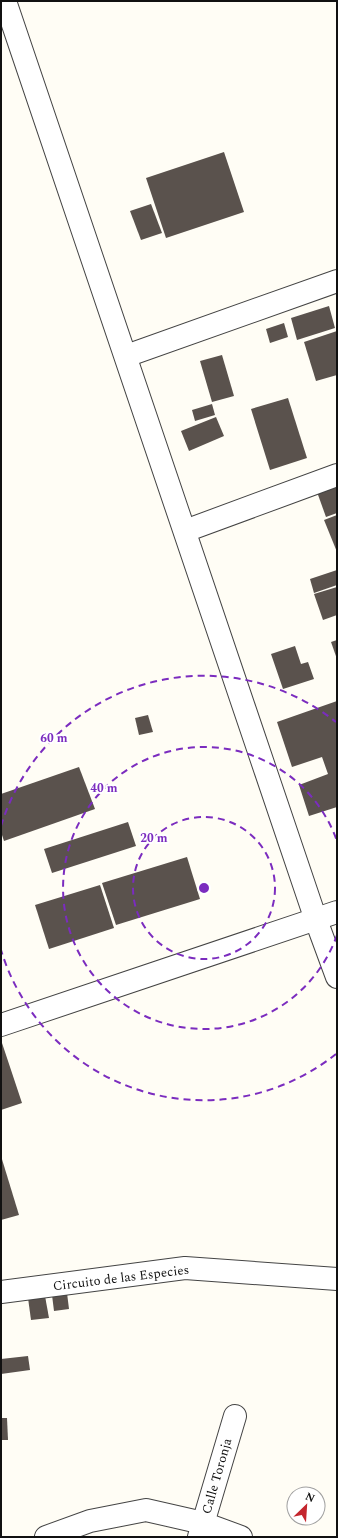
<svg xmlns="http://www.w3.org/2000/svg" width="338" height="1538" font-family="Spectral,serif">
<rect width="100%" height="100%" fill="#fffdf5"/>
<g fill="#5a524d">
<polygon points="224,152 244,212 166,238 146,178"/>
<polygon points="151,204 162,233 141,240 130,211"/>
<polygon points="329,306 335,328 297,340 291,318"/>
<polygon points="284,323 288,337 270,343 266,329"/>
<polygon points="337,331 337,375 316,381 304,342"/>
<polygon points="222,355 234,396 212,402 200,361"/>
<polygon points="288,398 307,458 270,470 251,409"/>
<polygon points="212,404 215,415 195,421 192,410"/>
<polygon points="216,417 224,436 189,451 181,431"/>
<polygon points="337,485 337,513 326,517 317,492"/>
<polygon points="337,515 337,552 324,520"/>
<polygon points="337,570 337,585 314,593 310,579"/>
<polygon points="337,587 337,615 323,620 314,594"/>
<polygon points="337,640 337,659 331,642"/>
<polygon points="295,646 301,664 308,662 314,679 283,689 271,654"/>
<polygon points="337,701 337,807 309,816 299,785 328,774 322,757 292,767 277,722"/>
<polygon points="148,715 153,732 139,735 135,718"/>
<polygon points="79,767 95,809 4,841 1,832 1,794"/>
<polygon points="128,822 136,846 52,873 44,849"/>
<polygon points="187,857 200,899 116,925 102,883"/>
<polygon points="100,885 114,928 49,949 35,905"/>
<polygon points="2,1043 22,1103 1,1110 1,1044"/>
<polygon points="1,1156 19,1215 1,1220"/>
<polygon points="67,1293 69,1309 54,1311 52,1295"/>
<polygon points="45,1296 49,1318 31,1320 28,1298"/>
<polygon points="28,1356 30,1370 1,1374 1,1359"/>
<polygon points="1,1418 7,1418 8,1440 1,1440"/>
</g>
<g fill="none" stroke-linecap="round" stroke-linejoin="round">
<defs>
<g id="minor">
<polyline points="5,1 316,920 337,977"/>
<polyline points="126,356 337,281"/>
<polyline points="185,531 337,475"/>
<polyline points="1,1025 337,912"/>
<polyline points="1,1292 185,1268 337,1279"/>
<polyline points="46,1537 90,1521 146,1510 203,1523 241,1537"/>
<polyline points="199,1537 235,1416"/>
</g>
</defs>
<use href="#minor" stroke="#444" stroke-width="24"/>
<use href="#minor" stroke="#fff" stroke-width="22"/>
</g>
<g fill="none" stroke="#7b2cbf" stroke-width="2" stroke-dasharray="7 5">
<circle cx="204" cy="888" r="71"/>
<path d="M337 935A141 141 0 1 1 337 841"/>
<path d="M336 1054A212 212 0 0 1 1 950M1 826A212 212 0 0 1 336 722"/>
</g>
<g text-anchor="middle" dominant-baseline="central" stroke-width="4" stroke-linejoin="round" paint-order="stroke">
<g font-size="13" fill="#111" stroke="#fff">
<text transform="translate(121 1278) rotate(-7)">Circuito de las Especies</text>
<text transform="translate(217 1476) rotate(-74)">Calle Toronja</text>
</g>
</g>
<circle cx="204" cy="888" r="6" fill="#7b2cbf" stroke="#fff" stroke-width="2"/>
<g font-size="12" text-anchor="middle" font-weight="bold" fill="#7b2cbf" stroke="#fff" stroke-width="4" stroke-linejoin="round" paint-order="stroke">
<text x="54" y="742">60 m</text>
<text x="104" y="792">40 m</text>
<text x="154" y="842">20 m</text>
</g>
<rect width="338" height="1538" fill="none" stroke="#111111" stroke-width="4"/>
<g transform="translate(306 1506) rotate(25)"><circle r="19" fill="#ffffff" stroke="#a0a0a0"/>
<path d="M0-3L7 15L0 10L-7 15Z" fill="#c4262e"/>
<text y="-6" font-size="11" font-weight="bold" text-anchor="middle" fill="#111111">N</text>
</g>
</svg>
